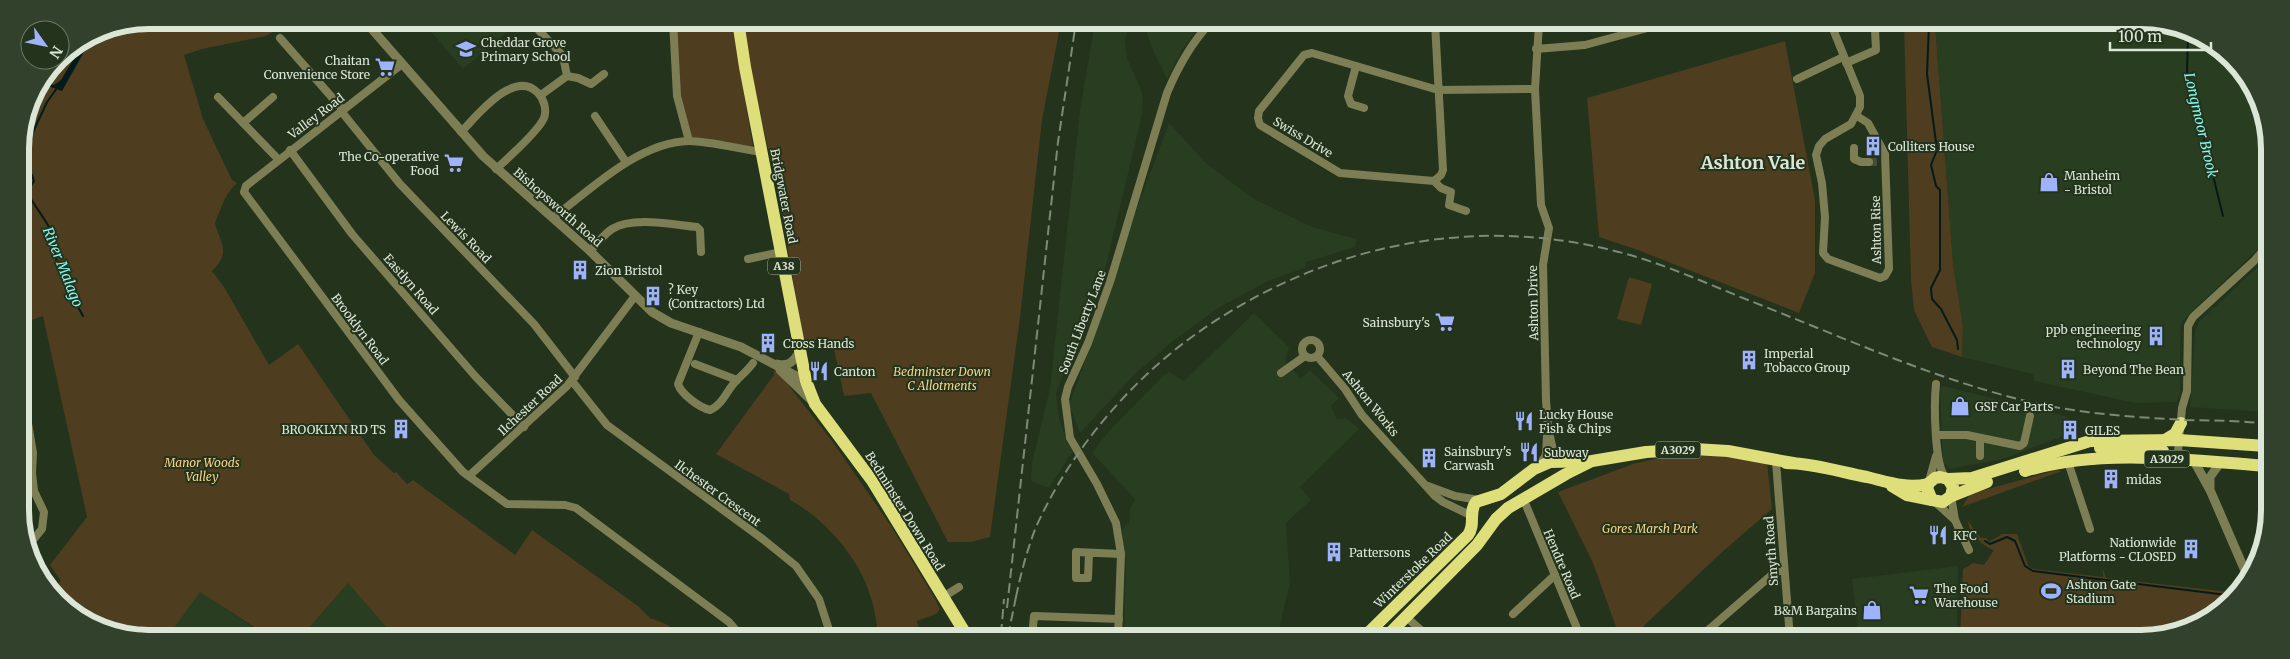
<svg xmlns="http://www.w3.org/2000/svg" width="2290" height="659" font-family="Merriweather,serif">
<rect width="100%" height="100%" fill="#23331c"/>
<g fill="#293d20">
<polygon points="422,21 520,21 463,69"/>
<polygon points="1095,22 1129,22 1125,40 1127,58 1142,92 1143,101 1142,115 1102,282 1081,344 1060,381 1056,394 1059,419 1067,443 1073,451 1049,488 1031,481 1032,463 1050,388 1080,110"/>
<polygon points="1143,22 1203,22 1182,50 1167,79 1153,51"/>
<polygon points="1935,24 2174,24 2232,58 2268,124 2267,172 2265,173 2267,230 2257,250 2182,321 2180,329 2180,393 2177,402 2135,403 2034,381 2033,374 1962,357 1963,326 1953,264"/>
<polygon points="1169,123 1207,164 1254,199 1312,227 1357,239 1355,247 1306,262 1305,268 1270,280 1218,308 1173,341 1134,375 1080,433 1069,405 1099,323 1133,219"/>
<polygon points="2267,256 2266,412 2190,407 2195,331 2199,322 2263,262"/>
<polygon points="1254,313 1289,347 1285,361 1294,371 1300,379 1310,370 1339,398 1331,406 1337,419 1346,418 1359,429 1300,487 1311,500 1286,523 1290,583 1277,637 1165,637 1164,632 1143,635 1126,630 1124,629 1126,561 1122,531 1123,528 1129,523 1130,508 1135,499 1092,453 1109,431 1164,375 1169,372 1184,381"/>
<polygon points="1943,386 2068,417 2063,436 2003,459 1950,469 1943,462 1940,388"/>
<polygon points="1958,566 1957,638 1859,638 1852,579"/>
<polygon points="348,583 395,635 303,635"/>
<polygon points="199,591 259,631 258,635 169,635"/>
</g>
<g fill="#4e3d1e">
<path d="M 149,20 L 291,21 L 266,36 L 202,49 L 184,55 L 203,119 L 232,180 L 237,183 C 225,193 221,209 215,223 C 221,245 231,252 212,271 L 224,287 L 269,365 L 298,344 L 374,455 L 394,473 L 396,472 L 407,484 L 413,480 L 515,555 L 532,530 L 638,606 L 650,618 L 666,624 L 684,636 L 393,635 L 348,583 L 303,635 L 258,635 L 259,630 L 200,592 L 169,635 L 116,635 L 52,595 L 49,590 L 61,581 L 50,565 L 87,517 L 43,316 L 21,324 L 20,141 L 30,99 L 56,60 L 60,60 L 60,56 L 100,30 Z"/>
<polygon points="676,21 732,21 753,147 691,137 680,97"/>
<polygon points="742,21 1061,22 1042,120 1020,318 990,537 971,542 948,542 871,393 844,396 832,339 804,343 780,205 747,51"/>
<polygon points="1904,24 1935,24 1953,264 1963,326 1962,357 1932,347 1914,310 1911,280"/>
<polygon points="1785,41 1815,200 1815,273 1799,313 1635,249 1599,237 1587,98"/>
<polygon points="1629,277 1652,284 1641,325 1617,319"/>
<path d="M 774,370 L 782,377 L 832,441 L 891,526 L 934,597 L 940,609 L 936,614 L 917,621 L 920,636 L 879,636 C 876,623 875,608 870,595 C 859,558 824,518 790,500 L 789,494 L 716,454 L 774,375 Z"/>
<polygon points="1672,455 1709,455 1767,462 1772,509 1721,553 1631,638 1620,638 1593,563 1558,492 1633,464"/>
<polygon points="2056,470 2062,471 1962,507 1970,494"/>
<path d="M 1968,521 L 1981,538 L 1986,538 L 1989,542 L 2002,534 L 2017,534 L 2029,567 L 2034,569 L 2103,577 L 2103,569 L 2106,578 L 2238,593 L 2220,612 L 2149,639 L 1960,638 L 1963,569 L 1973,563 L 1984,565 L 1994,550 C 1983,547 1968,532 1968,521 Z"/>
</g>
<polygon fill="#051b1a" points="80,48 85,50 62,91 48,86 49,84 54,85 61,80"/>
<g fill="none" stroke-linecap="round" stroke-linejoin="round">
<g stroke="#051b1a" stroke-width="2">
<polyline points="1929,24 1927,74 1937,150 1931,165 1936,186 1940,190 1940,270 1931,288 1932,299 1941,309 1957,340 1958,349"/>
<polyline points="2188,32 2187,71 2223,216"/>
<polyline points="20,154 26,147 47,102 57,88"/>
<path d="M 20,169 L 32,175 L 34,181 C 31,185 29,190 29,196 C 30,198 45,220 48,225 C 53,235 52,242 54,252 C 60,274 72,296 83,316"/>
<polyline points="1985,541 1990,544 2007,537 2015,541 2025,566 2033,571 2235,596"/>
</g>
<polyline stroke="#3f4e38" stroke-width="8" stroke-dasharray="8 4" stroke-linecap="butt" points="1869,162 1878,162"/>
<g stroke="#7e7e54" stroke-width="8">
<polyline points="530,21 563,56 567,76 541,95"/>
<polyline points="673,21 677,96 689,141"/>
<polyline points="1435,23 1443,170 1441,175 1434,181 1340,173 1260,125 1258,118 1259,111 1304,55 1312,53 1438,90 1535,89"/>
<polyline points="1539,23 1535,89 1541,205 1549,228 1543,265 1546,400 1548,428 1556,463"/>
<polyline points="1831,24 1860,96 1860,107 1851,124 1825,139 1819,146 1816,155 1822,183 1825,217 1823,253 1828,259 1880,278 1885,276 1889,269 1885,154 1868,123 1857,116"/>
<polyline points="280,38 343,110"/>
<polyline points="1536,49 1585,45 1666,23"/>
<polyline points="1846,63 1876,50 1875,29"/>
<polyline points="402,64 246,186 244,192 399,400 463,472 507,504 565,505 576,508 729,622 741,636"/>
<polyline points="1356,66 1348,96 1351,104 1364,108"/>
<polyline points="567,76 578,78 591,84 604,74"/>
<polyline points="1797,79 1843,57"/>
<polyline points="218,97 278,159"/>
<polyline points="341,111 400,184 534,324 575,377"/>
<polyline points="595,116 626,162"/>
<polyline points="2266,122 2268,134"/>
<polyline points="243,123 273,97"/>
<path d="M 461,132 C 477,116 514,68 538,93 C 544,99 547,110 544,118 C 538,132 508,158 496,169"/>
<polyline points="1854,148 1854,159 1861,162 1869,162"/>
<polyline points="290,150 352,234 475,376 524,427"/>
<polyline points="1434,181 1441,188 1451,192 1449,205 1466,211"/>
<path d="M 553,218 C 591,189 639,142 689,141 C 708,141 740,149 761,152"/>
<path d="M 590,251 C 597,244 604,234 612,229 C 633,216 674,225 697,227 L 700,230 L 701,252"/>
<polyline points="748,259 781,252"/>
<path d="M 699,332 L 678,384 C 681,394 700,408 710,410 C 723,405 727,389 737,380 C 743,374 748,370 753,363"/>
<circle cx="1311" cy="349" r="9"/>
<polyline points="21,350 24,335"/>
<polyline points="1317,356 1345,389 1362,415 1435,496 1443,502 1472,516"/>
<polyline points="695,364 737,380"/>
<polyline points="1281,373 1305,356"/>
<polyline points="572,381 607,425 764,540 796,566 819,599 831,636"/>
<path d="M 1936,384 C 1934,403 1934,466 1946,478"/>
<polyline points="22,388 33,453 32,473 34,491 44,512 42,529 28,546"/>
<polyline points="1937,435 1967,435 2020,446 2024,443 2030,416"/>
<polyline points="1980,438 1980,456"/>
<polyline points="2171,459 2178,452 2182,408 2187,391 2188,326 2193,317 2254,261 2267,246"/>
<polyline points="1776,462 1790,638"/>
<polyline points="2068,462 2090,529"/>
<polyline points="1540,464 1546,455 1547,435"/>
<polyline points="469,476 567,386 635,296"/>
<polyline points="1929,481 1936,456"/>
<polyline points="1428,486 1455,496 1479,500"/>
<polyline points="1951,496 1955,520 1969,550"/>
<polyline points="1523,498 1581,638"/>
<polyline points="1935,502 1955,520"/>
<polyline points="1089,553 1088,578 1076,578 1076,552 1121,554"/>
<polyline points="943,597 959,587"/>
<polyline points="1513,614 1555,575"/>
<polyline points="1406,617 1429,637"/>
<polyline points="1032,637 1034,616 1119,619"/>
<path d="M 1118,637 L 1121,554 L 1116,523 L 1097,484 L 1070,438 L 1065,399 L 1068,387 L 1088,343 L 1110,282 L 1167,93 C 1178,67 1191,43 1211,22"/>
<polyline points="1699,638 1775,572 1784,570"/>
</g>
<g stroke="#7e7e54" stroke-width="9">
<polyline points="364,20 483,156 590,251 652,312 671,323 741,347 806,381"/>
<path d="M 777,364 C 789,367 794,361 800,351"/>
<polyline points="780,370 812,401"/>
<polyline points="2194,461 2210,490 2249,580"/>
<polyline points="2210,487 2210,477 2220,463"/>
</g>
<g stroke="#dedf7b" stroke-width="12">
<polyline points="738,21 745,67 806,381 815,404 873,482 967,636"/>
<polyline points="2165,440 2175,434 2181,423"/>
<polyline points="2100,448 2163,451"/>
<path d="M 1786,463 C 1812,463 1841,472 1867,477 C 1888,482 1906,489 1928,484"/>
<path d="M 2025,471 C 2099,448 2190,460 2266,466"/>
<polyline points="1948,479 1953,487 1951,496 1943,502 1932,500 1927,488 1929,483 1935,478 1940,477 1948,479 1972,478 2090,441 2179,440 2266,446"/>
<polyline points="1892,486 1907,495 1932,500"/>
<polyline points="1952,496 1987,482"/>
<path d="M 1364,637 L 1468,535 C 1476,524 1468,512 1476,502 L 1501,494 L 1534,469 L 1550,462 L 1592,461 L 1646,452 L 1694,449 L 1728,451 L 1793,463"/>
<polyline points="1386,637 1477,545 1496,519 1508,508 1566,474 1590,462"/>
</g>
<g stroke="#7c8a76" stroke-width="2" stroke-dasharray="10 5" stroke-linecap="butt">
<path d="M 1016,597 C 1021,573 1027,550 1036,527 C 1068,456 1123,389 1185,342 C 1308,250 1461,213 1611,250 C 1658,261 1703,282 1748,300 C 1835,334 1922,374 2014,398 C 2070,413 2129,417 2186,420 C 2213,421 2240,420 2266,424"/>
<polyline points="1007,608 1058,142 1076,22"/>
<polyline points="1001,634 1004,599"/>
<polyline points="1008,636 1017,592"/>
</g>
</g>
<defs>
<symbol id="school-bare" viewBox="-9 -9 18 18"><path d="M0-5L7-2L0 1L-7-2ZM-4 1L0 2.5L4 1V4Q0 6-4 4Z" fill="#9fb3fd" stroke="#23331c" stroke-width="2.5" paint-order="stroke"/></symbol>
<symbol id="supermarket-bare" viewBox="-9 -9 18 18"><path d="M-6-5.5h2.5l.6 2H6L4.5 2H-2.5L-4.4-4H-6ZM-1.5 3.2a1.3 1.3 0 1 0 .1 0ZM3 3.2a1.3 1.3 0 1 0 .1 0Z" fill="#9fb3fd" stroke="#23331c" stroke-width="2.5" paint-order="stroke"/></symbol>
<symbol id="building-bare" viewBox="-9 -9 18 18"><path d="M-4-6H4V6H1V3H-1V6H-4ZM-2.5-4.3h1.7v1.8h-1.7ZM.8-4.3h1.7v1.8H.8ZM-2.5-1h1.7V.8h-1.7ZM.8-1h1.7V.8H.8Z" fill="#9fb3fd" stroke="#23331c" stroke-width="2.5" paint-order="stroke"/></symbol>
<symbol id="shop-bare" viewBox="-9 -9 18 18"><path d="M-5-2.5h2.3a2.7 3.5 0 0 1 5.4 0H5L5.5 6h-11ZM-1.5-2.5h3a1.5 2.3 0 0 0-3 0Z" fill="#9fb3fd" stroke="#23331c" stroke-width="2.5" paint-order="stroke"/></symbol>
<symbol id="restaurant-bare" viewBox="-9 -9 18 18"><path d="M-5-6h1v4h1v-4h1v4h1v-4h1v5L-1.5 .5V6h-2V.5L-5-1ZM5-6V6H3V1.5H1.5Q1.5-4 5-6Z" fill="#9fb3fd" stroke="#23331c" stroke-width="2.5" paint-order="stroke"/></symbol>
<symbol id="stadium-bare" viewBox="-9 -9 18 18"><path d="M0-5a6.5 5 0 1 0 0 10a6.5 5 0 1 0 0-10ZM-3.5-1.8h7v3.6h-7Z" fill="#9fb3fd" stroke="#23331c" stroke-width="2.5" paint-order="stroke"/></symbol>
</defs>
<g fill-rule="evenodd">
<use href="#school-bare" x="452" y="35" width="28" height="28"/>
<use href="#supermarket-bare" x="371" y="53" width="28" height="28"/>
<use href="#building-bare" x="1859" y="132" width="28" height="28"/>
<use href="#supermarket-bare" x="440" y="149" width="28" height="28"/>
<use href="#shop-bare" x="2035" y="168" width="28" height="28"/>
<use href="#building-bare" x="566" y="256" width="28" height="28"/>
<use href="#building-bare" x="639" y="282" width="28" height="28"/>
<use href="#supermarket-bare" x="1431" y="308" width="28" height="28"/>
<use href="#building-bare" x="2142" y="322" width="28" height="28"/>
<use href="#building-bare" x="754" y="329" width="28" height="28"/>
<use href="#building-bare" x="1735" y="346" width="28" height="28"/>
<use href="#building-bare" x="2054" y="355" width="28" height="28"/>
<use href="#restaurant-bare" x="805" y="357" width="28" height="28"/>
<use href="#shop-bare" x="1946" y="392" width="28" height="28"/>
<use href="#restaurant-bare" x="1510" y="407" width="28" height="28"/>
<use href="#building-bare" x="387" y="415" width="28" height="28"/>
<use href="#building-bare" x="2056" y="416" width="28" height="28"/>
<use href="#restaurant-bare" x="1515" y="438" width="28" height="28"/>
<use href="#building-bare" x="1415" y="444" width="28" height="28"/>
<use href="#building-bare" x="2097" y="465" width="28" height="28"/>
<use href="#restaurant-bare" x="1924" y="521" width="28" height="28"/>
<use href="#building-bare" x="2177" y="535" width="28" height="28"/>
<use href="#building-bare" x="1320" y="538" width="28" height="28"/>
<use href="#stadium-bare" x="2037" y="577" width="28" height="28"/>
<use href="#supermarket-bare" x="1905" y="581" width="28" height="28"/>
<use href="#shop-bare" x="1858" y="596" width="28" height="28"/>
</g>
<g text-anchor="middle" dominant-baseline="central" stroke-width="4" stroke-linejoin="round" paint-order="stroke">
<g fill="#23331c" stroke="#a4b09f" stroke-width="1">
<rect x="768" y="257.5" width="32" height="17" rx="4"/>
<rect x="1655.5" y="441.5" width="45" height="17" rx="4"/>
<rect x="2144.5" y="450.5" width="45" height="17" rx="4"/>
</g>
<g font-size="11" font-weight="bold" fill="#dbe6d7">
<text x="784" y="266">A38</text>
<text x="1678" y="450">A3029</text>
<text x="2167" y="459">A3029</text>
</g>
<g font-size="12" fill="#dbe6d7" stroke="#23331c" text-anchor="start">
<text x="481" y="42">Cheddar Grove<tspan x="481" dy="14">Primary School</tspan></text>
<text x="370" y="60" text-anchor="end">Chaitan<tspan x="370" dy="14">Convenience Store</tspan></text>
<text x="1888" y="146">Colliters House</text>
<text x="439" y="156" text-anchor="end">The Co-operative<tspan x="439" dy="14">Food</tspan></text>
<text x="2064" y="175">Manheim<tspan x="2064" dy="14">- Bristol</tspan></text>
<text x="595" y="270">Zion Bristol</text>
<text x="668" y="289">? Key<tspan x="668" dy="14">(Contractors) Ltd</tspan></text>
<text x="1430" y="322" text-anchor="end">Sainsbury's</text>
<text x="2141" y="329" text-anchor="end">ppb engineering<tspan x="2141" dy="14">technology</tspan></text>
<text x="783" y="343">Cross Hands</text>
<text x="1764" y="353">Imperial<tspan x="1764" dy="14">Tobacco Group</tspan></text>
<text x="2083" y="369">Beyond The Bean</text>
<text x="834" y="371">Canton</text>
<text x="1975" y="406">GSF Car Parts</text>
<text x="1539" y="414">Lucky House<tspan x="1539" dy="14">Fish &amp; Chips</tspan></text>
<text x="386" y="429" text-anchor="end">BROOKLYN RD TS</text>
<text x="2085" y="430">GILES</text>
<text x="1444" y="451">Sainsbury's<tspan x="1444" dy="14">Carwash</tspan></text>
<text x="1544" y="452">Subway</text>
<text x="2126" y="479">midas</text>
<text x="1953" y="535">KFC</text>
<text x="2176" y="542" text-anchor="end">Nationwide<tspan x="2176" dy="14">Platforms - CLOSED</tspan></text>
<text x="1349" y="552">Pattersons</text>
<text x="2066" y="584">Ashton Gate<tspan x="2066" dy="14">Stadium</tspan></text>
<text x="1934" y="588">The Food<tspan x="1934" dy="14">Warehouse</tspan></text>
<text x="1857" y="610" text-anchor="end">B&amp;M Bargains</text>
</g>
<g font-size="12" fill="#dbe6d7" stroke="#23331c">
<text transform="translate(316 116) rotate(-37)">Valley Road</text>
<text transform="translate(1303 137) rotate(31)">Swiss Drive</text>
<text transform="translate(784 196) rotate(79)">Bridgwater Road</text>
<text transform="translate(558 207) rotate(41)">Bishopsworth Road</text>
<text transform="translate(1876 230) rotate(-91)">Ashton Rise</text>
<text transform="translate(466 237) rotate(46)">Lewis Road</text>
<text transform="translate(411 284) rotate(49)">Eastlyn Road</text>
<text transform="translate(1533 303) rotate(-91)">Ashton Drive</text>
<text transform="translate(1082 322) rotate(-69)">South Liberty Lane</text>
<text transform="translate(360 329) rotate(53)">Brooklyn Road</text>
<text transform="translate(1371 403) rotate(51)">Ashton Works</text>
<text transform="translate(530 405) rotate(-43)">Ilchester Road</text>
<text transform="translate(718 493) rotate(36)">Ilchester Crescent</text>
<text transform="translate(905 511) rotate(58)">Bedminster Down Road</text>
<text transform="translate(1771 551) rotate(-94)">Smyth Road</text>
<text transform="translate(1562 564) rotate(67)">Hendre Road</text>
<text transform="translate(1413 570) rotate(-44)">Winterstoke Road</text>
</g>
<g font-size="12" font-style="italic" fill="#f9d187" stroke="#23331c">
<text x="942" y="371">Bedminster Down<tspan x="942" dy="14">C Allotments</tspan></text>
<text x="202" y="462">Manor Woods<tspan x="202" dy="14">Valley</tspan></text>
<text x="1650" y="528">Gores Marsh Park</text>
</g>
<g font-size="14" font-style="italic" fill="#88f6f0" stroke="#23331c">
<text transform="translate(2201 125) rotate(77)">Longmoor Brook</text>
<text transform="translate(63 267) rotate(68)">River Malago</text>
</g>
<g font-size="18" font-weight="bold" fill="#dbe6d7" stroke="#23331c">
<text x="1753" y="162">Ashton Vale</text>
</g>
</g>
<path d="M0 0H2290V659H0ZM149 29H2141A120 120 0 0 1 2261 149V510A120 120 0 0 1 2141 630H149A120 120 0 0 1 29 510V149A120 120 0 0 1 149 29Z" fill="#32412b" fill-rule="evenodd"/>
<path fill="none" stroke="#dbe6d7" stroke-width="6" d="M149 29H2141A120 120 0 0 1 2261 149V510A120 120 0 0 1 2141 630H149A120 120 0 0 1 29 510V149A120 120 0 0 1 149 29Z"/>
<g transform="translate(45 45) rotate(123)"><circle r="24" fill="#23331c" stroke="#6d7b67"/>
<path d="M0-4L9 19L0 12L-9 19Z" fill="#9fb3fd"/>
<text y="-8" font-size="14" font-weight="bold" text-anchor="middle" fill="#dbe6d7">N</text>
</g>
<path d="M2110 42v8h101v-8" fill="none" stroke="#dbe6d7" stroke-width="2.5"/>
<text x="2118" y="42" font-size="15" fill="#dbe6d7" stroke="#23331c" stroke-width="4" paint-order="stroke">100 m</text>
</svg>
